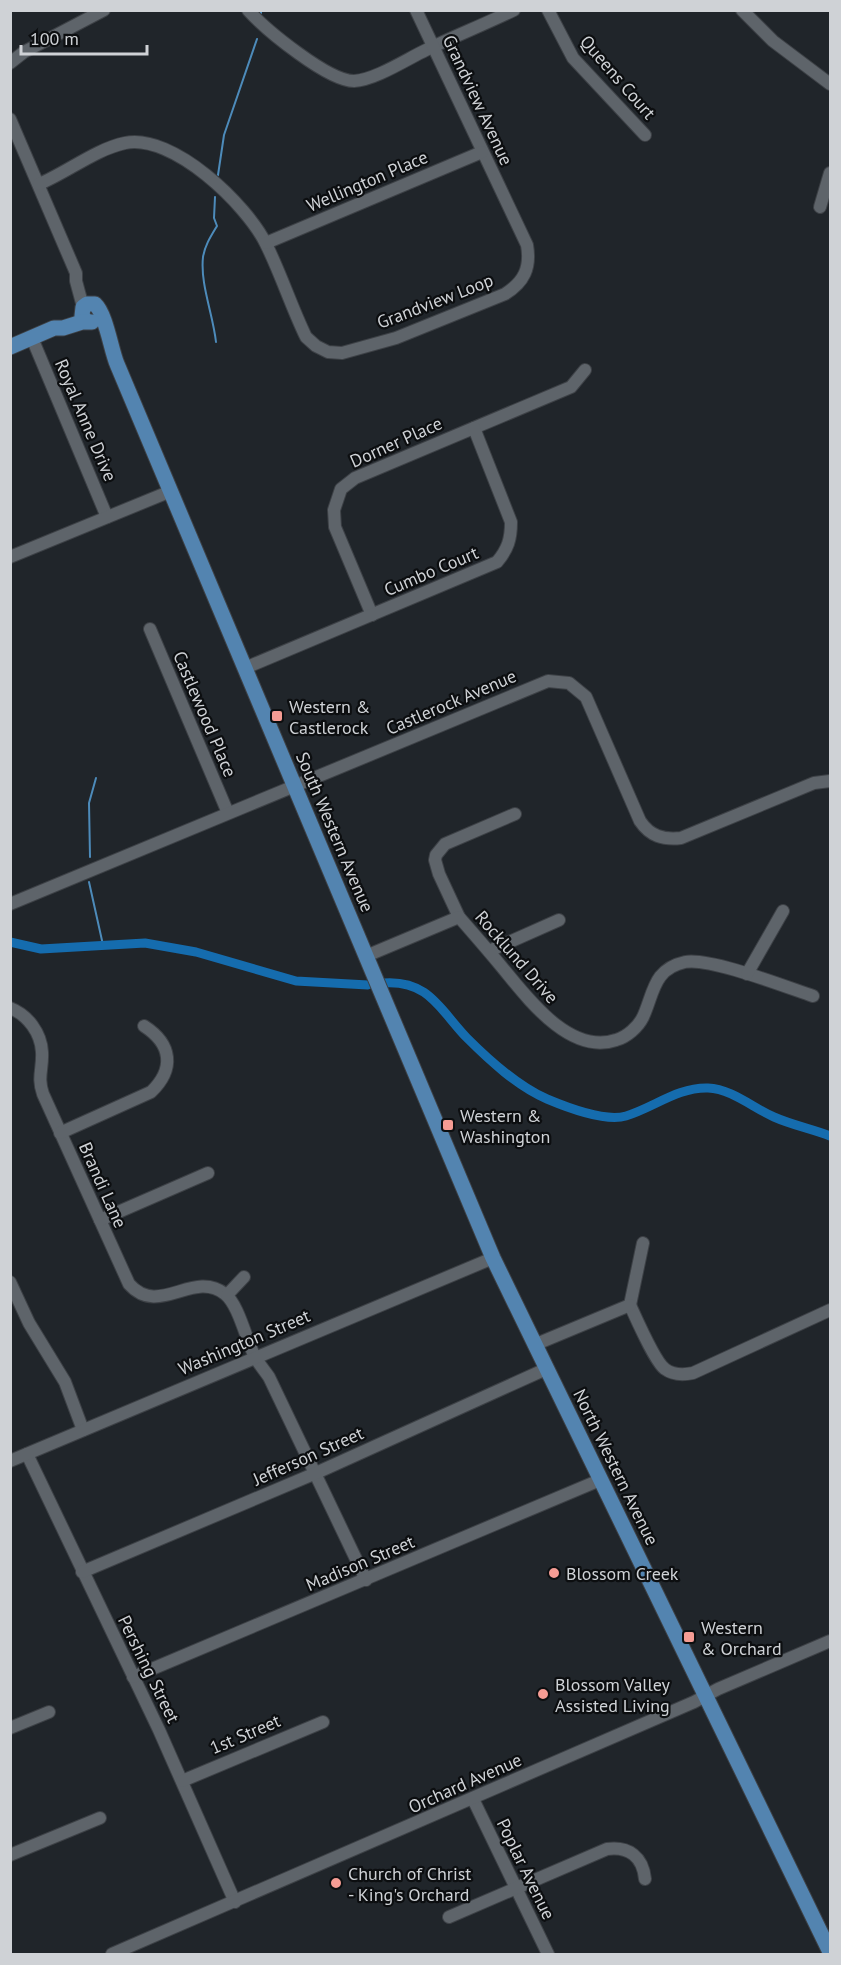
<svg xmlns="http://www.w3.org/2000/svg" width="841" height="1965" font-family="'PT Sans',sans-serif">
<rect width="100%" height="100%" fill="#20252a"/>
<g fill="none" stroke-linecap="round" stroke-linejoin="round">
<g stroke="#4d8bba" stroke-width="2">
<polyline points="261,13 261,10"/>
<polyline points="218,175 224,135 257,39"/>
<path d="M 215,197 L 214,218 L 217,226 C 211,236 205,245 203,257 C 200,284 213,314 216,342"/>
<polyline points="90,857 89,803 96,778"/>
<polyline points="89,882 103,945"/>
</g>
<g stroke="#156cae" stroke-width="9">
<polyline points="10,942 41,949 145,943 196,952 296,981 368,985"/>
<path d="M 384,983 C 429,980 440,1010 467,1038 C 489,1060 517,1086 547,1099 C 566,1107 605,1122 626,1116 C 653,1108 678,1087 708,1088 C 732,1089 753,1108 774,1117 C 792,1125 812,1129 830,1136"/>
</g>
<defs>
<g id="minor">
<path d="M 248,10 C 266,30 328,81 354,81 C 375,80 407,59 426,50 C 455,36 485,24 514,10"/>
<polyline points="548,10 573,58 645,135"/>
<polyline points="742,10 773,41 830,84"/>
<polyline points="10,63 24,52 104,10"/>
<polyline points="10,119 76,273 76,281 83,307"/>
<path d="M 39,184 C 66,173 96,149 125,143 C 173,133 247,205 266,244 C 281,274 291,306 306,337 L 316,346 L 328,352 L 342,353 L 396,338 L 505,294 C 524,282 531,268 527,245 L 416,10"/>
<polyline points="820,207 830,173"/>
<polyline points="266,243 482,152"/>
<polyline points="32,338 107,517"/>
<polyline points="10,557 171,491"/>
<polyline points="372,615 335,527 334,510 341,489 355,478 571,387 585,370"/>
<polyline points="150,629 228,813"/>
<path d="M 245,668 L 497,562 C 508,549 511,539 511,522 L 474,428"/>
<path d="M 10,904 L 548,681 L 569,683 L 586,697 L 640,821 C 650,836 663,840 681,838 L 814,783 L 830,781"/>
<polyline points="459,917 439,874 435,860 436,855 445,844 515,814"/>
<polyline points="489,951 559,920"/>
<path d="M 366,956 L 459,917 C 473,933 487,949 501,966 C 526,996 569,1056 616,1040 C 627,1037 638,1027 643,1017 C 654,993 653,969 685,962 C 709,957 786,987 813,996"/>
<polyline points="747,974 783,911"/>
<path d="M 10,1008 C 28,1015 41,1033 42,1052 C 43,1069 37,1077 43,1094 L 129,1284 C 159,1318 193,1269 225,1294 C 239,1305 246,1340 255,1357 C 259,1364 264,1370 269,1377 L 366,1580"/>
<path d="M 60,1133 L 151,1092 C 175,1069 172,1044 144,1026"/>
<polyline points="100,1220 208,1173"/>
<polyline points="10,1282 29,1323 65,1382 83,1430"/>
<polyline points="227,1295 244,1277"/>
<path d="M 630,1305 C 636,1318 655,1362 665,1369 C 673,1375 683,1375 693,1373 L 830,1310"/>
<polyline points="630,1305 643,1243"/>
<polyline points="534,1345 630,1305"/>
<polyline points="27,1454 159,1730 235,1902"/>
<polyline points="10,1461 493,1258"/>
<polyline points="82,1572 316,1473 546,1369"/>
<polyline points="133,1677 600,1480"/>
<polyline points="10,1728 49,1712"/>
<polyline points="182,1781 323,1722"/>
<polyline points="473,1799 548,1954"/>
<polyline points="10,1855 100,1818"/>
<path d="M 449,1917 L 607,1849 C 629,1846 643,1857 645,1879"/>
<polyline points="112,1954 694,1702 718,1689 830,1641"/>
</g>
<g id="major">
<path d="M 86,321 L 82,316 L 83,307 L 87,304 L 95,304 C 106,314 111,350 117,364 L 493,1258 L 830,1952"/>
<polyline points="10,347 54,328 63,328 82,322 92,322"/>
</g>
</defs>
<use href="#minor" stroke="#3d4146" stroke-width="14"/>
<use href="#major" stroke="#3d4146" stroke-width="17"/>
<use href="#minor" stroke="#5e646a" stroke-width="12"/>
<use href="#major" stroke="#5384b0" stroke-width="15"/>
</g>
<g fill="#f59c94" stroke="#0c0e10" stroke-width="2">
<rect x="271" y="710" width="12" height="12" rx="3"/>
<rect x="442" y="1119" width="12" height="12" rx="3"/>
<circle cx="554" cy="1573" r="6"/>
<rect x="683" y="1631" width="12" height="12" rx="3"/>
<circle cx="543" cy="1694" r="6"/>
<circle cx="336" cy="1883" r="6"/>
</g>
<g text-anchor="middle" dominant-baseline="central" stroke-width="4.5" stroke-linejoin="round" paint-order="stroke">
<g font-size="18" fill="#cfd2d6" stroke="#0c0e10">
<text transform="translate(618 77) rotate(49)">Queens Court</text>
<text transform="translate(478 100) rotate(65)">Grandview Avenue</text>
<text transform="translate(367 181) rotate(-23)">Wellington Place</text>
<text transform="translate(435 301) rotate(-21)">Grandview Loop</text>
<text transform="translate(86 420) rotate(67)">Royal Anne Drive</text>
<text transform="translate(396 442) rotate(-24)">Dorner Place</text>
<text transform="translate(431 571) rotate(-23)">Cumbo Court</text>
<text transform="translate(451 702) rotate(-23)">Castlerock Avenue</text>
<text transform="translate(205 714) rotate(67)">Castlewood Place</text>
<text transform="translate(335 832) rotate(67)">South Western Avenue</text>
<text transform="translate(517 957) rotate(49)">Rocklund Drive</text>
<text transform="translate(103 1185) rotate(66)">Brandi Lane</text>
<text transform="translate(244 1342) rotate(-23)">Washington Street</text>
<text transform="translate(308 1456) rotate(-24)">Jefferson Street</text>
<text transform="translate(616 1467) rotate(64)">North Western Avenue</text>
<text transform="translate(360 1563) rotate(-23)">Madison Street</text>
<text transform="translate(149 1669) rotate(64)">Pershing Street</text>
<text transform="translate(245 1734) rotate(-23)">1st Street</text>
<text transform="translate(465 1783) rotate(-24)">Orchard Avenue</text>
<text transform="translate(526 1869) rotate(64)">Poplar Avenue</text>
</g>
<g font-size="18" fill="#cfd2d6" stroke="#0c0e10" text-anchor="start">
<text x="289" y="706">Western &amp;<tspan x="289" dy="21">Castlerock</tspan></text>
<text x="460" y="1115">Western &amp;<tspan x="460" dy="21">Washington</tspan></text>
<text x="566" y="1573">Blossom Creek</text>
<text x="701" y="1627">Western<tspan x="701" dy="21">&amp; Orchard</tspan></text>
<text x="555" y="1684">Blossom Valley<tspan x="555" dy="21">Assisted Living</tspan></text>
<text x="348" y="1873">Church of Christ<tspan x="348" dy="21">- King's Orchard</tspan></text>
</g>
</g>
<rect width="841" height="1965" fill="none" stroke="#cfd2d6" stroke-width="24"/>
<path d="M21 45v9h126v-9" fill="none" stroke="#cfd2d6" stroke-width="3"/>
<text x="30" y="45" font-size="18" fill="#cfd2d6" stroke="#0c0e10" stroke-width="4.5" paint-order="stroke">100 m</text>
</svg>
